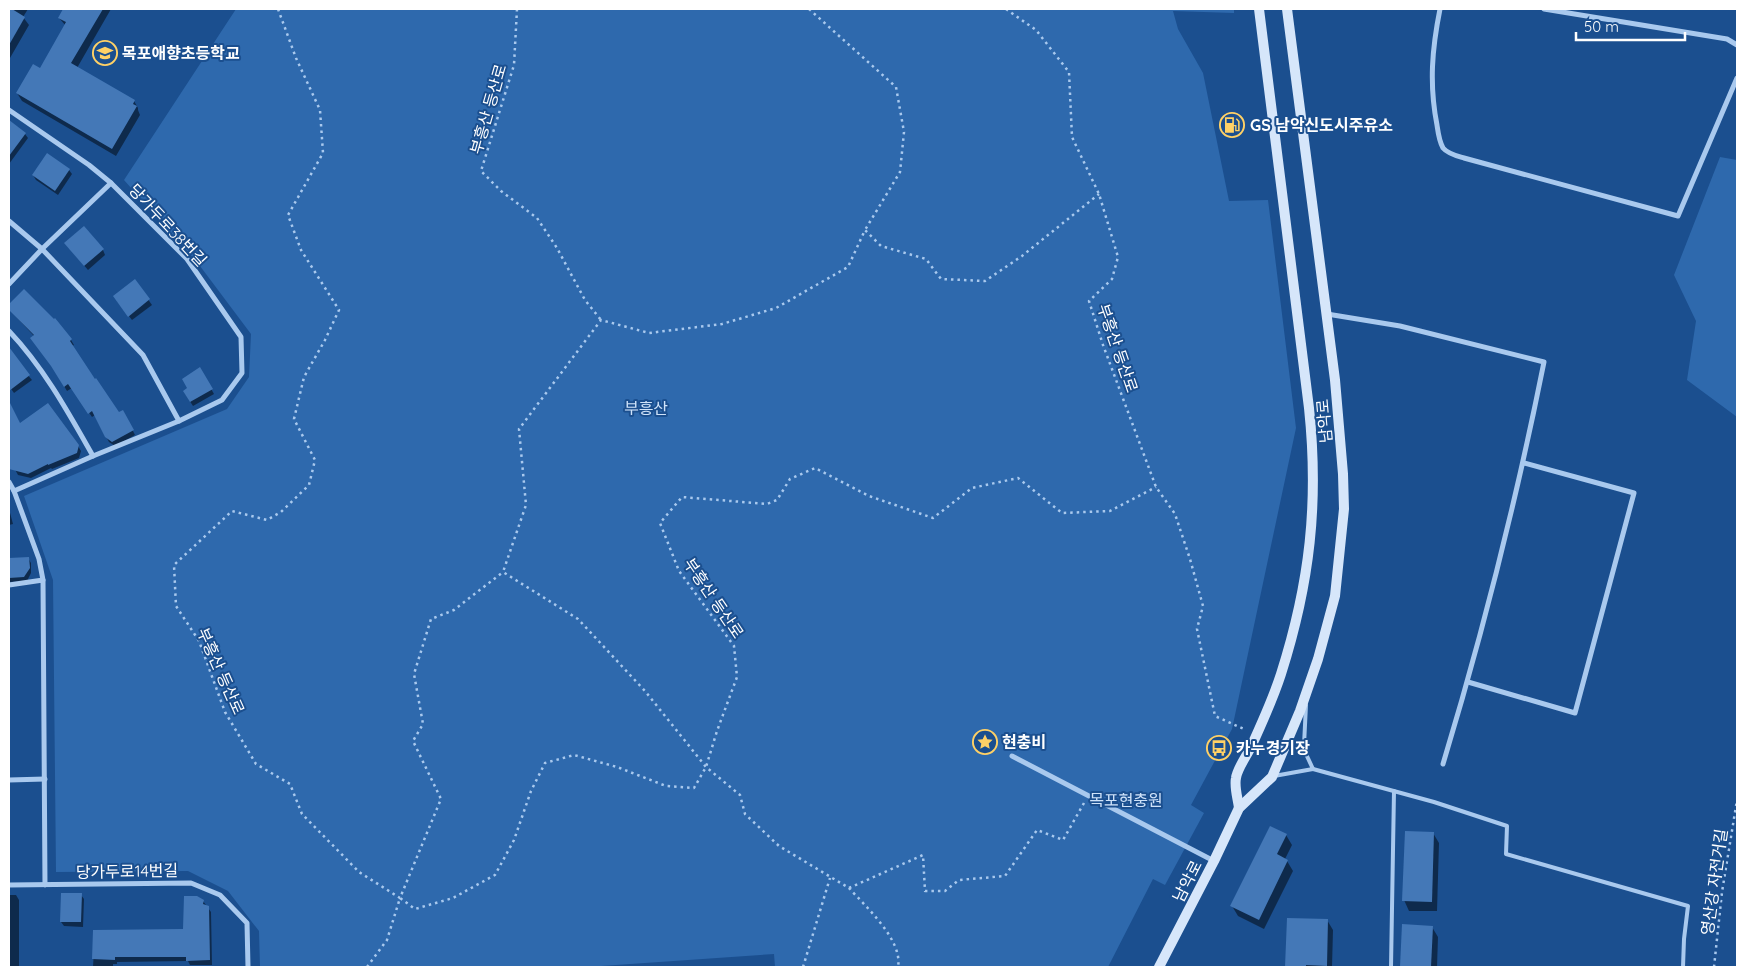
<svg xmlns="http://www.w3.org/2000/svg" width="1746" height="976" font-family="Quicksand,'Noto Sans KR',sans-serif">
<rect width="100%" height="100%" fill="#1b4f8f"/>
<g fill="#2e69ad">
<polygon points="236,9 1234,9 1234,13 1173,11 1178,29 1203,73 1229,201 1268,200 1296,428 1232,729 1191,805 1204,813 1165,885 1153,879 1108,967 775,967 774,954 587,967 260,967 259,931 228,891 188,871 56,872 53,580 24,496 227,409 249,377 251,334 197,262 124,180"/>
<polygon points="1720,157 1737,160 1737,417 1687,380 1696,321 1674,275"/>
</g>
<g fill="#0007">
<polygon points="9,9 28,9 23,17 29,25 10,58"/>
<polygon points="64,9 111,9 77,68 134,101 138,108 138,110 140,115 116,156 22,101 17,93 41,69 66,26 59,18"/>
<polygon points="9,122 25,134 28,138 9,164"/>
<polygon points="69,170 72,174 58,195 36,180 33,175"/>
<polygon points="65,243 103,250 105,255 88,270"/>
<polygon points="135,281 152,305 132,320 117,301"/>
<polygon points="24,291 71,340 74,345 72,346 95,380 119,413 123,411 135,435 115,446 109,442 95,415 92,417 72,388 67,391 34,336 9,309 9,306"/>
<polygon points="9,353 32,380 14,393 9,386"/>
<polygon points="200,369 214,394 193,406 184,392 189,389"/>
<polygon points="16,417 20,425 78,446 81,451 79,458 52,469 51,468 31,478 18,475 9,458 9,420"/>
<polygon points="9,509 13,524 9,525"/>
<polygon points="28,558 31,563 31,573 27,581 9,582 9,559"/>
<polygon points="1433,833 1439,843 1437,911 1409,911 1404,900"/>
<polygon points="1286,835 1292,845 1285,859 1287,861 1293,871 1264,929 1238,916 1232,906"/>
<polygon points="9,895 16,895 19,900 19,966 9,966"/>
<polygon points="81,895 84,899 83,927 64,926 61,922"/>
<polygon points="203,901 211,912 212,965 190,965 188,961 117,962 117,964 113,964 113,967 93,967 95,932 184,930"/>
<polygon points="1288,919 1327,920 1333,930 1332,967 1287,967"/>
<polygon points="1403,926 1432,927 1438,937 1437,967 1401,967"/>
</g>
<g fill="#4478b7">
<polygon points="9,9 12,9 25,17 9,45"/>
<polygon points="63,9 103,9 71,63 135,100 133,104 137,106 112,149 16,93 33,64 40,68 66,22 58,18"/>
<polygon points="9,120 26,133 9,156"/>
<polygon points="47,153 70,169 55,191 32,175"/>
<polygon points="84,226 104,249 84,266 64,243"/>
<polygon points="135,279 150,299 128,317 113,296"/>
<polygon points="24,289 54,319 55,318 72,339 70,341 95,379 96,378 119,412 123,410 134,430 112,442 105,437 92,411 88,414 68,384 64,387 51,366 30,338 34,335 9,310 9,304"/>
<polygon points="9,347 30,375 9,391"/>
<polygon points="200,367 213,389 190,402 183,391 187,388 182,379"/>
<polygon points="9,401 20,423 48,403 79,445 77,453 48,465 48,464 28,474 9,469"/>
<polygon points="29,557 30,568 24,577 9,578 9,558"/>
<polygon points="1270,826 1287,834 1277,854 1288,860 1259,920 1230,906"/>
<polygon points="1405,831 1434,832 1432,902 1402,901"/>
<polygon points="61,893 82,893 81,922 60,922"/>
<polygon points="184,896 197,896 204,900 203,904 209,906 210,960 186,961 186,957 115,957 115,960 92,959 93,930 183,929"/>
<polygon points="1287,918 1328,919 1327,966 1306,965 1306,967 1285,967"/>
<polygon points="1402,924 1433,926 1431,967 1400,967"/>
</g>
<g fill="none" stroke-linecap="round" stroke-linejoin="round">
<g stroke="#a9c9ee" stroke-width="2.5" stroke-dasharray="2.5 4" stroke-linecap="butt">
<polyline points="278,9 296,58 320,110 323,153 288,215 301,250 339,310 325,340 304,377 294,419 315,460 309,485 281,512 267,520 232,511 174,565 176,606 199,641 225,712 256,764 290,784 302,814 359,872 400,898 441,799 413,741 423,724 414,674 431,619 454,610 503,572"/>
<polyline points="517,9 514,65 481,171 501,191 537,218 557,248 585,300 601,320"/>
<polyline points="809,9 896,87 904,132 900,172 865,230"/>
<polyline points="1006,9 1036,30 1069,72 1072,137 1099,194 1118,257 1112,279 1089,301 1103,345 1156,487 1175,514 1190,559 1203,606 1197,629 1215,716 1246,730"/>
<polyline points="1084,803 1063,840 1037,830 1005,876 959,880 945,891 925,891 923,855 849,888 779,846 745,814 740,795 706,767 645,691 578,619 503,572 526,505 519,429 601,320 649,333 722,324 776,308 848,267 865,230 881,246 926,259 941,279 985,281 1022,256 1099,194"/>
<path d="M 849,888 C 866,907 903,940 898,967"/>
<polyline points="367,967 387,940 400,898 415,909 453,898 495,875 514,840 531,791 545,763 574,755 617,767 666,786 694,788 706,767 717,731 737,677 734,646 679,571 660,523 682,497 767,504 777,500 790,479 815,468 869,496 933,518 972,488 1018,478 1062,513 1110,511 1156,487"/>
<polyline points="803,967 830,878"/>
<polyline points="1714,967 1722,892 1737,800"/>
</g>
<g stroke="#a9c9ee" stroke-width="4">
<polyline points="1313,769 1434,802 1507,826 1506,854 1688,906 1684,939 1683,967"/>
<polyline points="1274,776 1313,769 1306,754 1304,745 1306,705"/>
<polyline points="1391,967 1394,791"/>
</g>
<g stroke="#a9c9ee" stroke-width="5">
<path d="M 1440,9 C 1432,49 1429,84 1437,125 C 1438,132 1439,141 1443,148 C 1448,154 1457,156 1464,158 L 1678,216 L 1737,78"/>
<polyline points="1544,9 1727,39 1737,45"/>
<polyline points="9,110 89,165 111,183 187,259 241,337 242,373 222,400 179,421 93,456 14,491 39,559 43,580"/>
<polyline points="9,221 42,249 143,355 179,421"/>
<polyline points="9,284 42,249 111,183"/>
<path d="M 1327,314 L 1400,326 L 1544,362 C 1517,497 1483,632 1443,764"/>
<path d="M 9,331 C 44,368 68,412 93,456"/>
<polyline points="9,482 14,491"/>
<polyline points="9,585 43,580 45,885"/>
<polyline points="1468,682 1575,713 1634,493 1524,463"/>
<polyline points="1012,756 1214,861"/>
<polyline points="9,780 45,779"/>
<polyline points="9,885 191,883 220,895 247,923 248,967"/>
</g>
<g stroke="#d6e6fa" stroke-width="10">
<path d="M 1239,808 C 1238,799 1234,787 1236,778 C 1237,769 1247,755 1251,747 C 1262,723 1273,699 1281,674 C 1310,583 1319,503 1309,408 L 1259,9"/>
<polyline points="1159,967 1214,861 1239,808 1272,777 1300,711 1318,659 1335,596 1344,509 1343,474 1335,380 1287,9"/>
</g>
</g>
<defs>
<symbol id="school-ring" viewBox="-11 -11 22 22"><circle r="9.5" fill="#1b4f8f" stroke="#ffd166" stroke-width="1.5"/><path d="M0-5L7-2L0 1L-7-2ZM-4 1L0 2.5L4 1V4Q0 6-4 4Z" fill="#ffd166"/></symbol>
<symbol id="fuel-ring" viewBox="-11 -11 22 22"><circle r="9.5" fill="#1b4f8f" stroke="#ffd166" stroke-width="1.5"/><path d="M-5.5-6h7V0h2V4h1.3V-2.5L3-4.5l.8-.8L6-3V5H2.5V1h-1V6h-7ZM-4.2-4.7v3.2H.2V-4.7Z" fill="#ffd166"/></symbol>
<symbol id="sight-ring" viewBox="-11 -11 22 22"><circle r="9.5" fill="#1b4f8f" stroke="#ffd166" stroke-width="1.5"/><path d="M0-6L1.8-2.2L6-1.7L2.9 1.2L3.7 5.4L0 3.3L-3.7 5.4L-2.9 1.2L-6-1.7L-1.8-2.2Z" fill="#ffd166"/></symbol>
<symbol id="bus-ring" viewBox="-11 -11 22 22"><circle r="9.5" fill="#1b4f8f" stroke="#ffd166" stroke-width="1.5"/><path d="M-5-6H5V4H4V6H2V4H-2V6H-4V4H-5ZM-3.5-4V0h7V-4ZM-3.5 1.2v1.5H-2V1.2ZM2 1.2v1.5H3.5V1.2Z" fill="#ffd166"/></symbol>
</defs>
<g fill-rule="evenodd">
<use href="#school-ring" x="91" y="39" width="28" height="28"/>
<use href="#fuel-ring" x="1218" y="111" width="28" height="28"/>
<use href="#sight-ring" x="971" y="728" width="28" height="28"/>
<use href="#bus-ring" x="1205" y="734" width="28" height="28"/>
</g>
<g text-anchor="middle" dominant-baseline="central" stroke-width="4" stroke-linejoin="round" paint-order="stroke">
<g font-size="16" font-weight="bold" fill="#fff" stroke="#1b4f8f" text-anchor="start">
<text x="122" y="53">목포애향초등학교</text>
<text x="1250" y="125">GS 남악신도시주유소</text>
<text x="1002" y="742">현충비</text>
<text x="1236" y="748">카누경기장</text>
</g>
<g font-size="16" fill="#fff" stroke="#1b4f8f">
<text transform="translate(488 109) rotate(-74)">부흥산 등산로</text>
<text transform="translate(168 225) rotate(47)">당가두로38번길</text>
<text transform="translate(1118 348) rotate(71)">부흥산 등산로</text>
<text transform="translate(1324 421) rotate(-95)">남악로</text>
<text transform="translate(714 598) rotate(56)">부흥산 등산로</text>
<text transform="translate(221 671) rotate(66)">부흥산 등산로</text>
<text transform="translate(127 871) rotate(-1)">당가두로14번길</text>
<text transform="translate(1187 881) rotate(-63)">남악로</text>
<text transform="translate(1714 882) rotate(-82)">영산강 자전거길</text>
</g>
<g font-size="16" fill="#cfe3fa" stroke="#1b4f8f">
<text x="646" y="408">부흥산</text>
<text x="1126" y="800">목포현충원</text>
</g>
</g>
<rect width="1746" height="976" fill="none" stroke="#ffffff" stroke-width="20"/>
<path d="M1576 32v8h109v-8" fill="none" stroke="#ffffff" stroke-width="2.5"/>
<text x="1584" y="32" font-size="15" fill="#ffffff" stroke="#1b4f8f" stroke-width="4" paint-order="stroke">50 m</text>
</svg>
